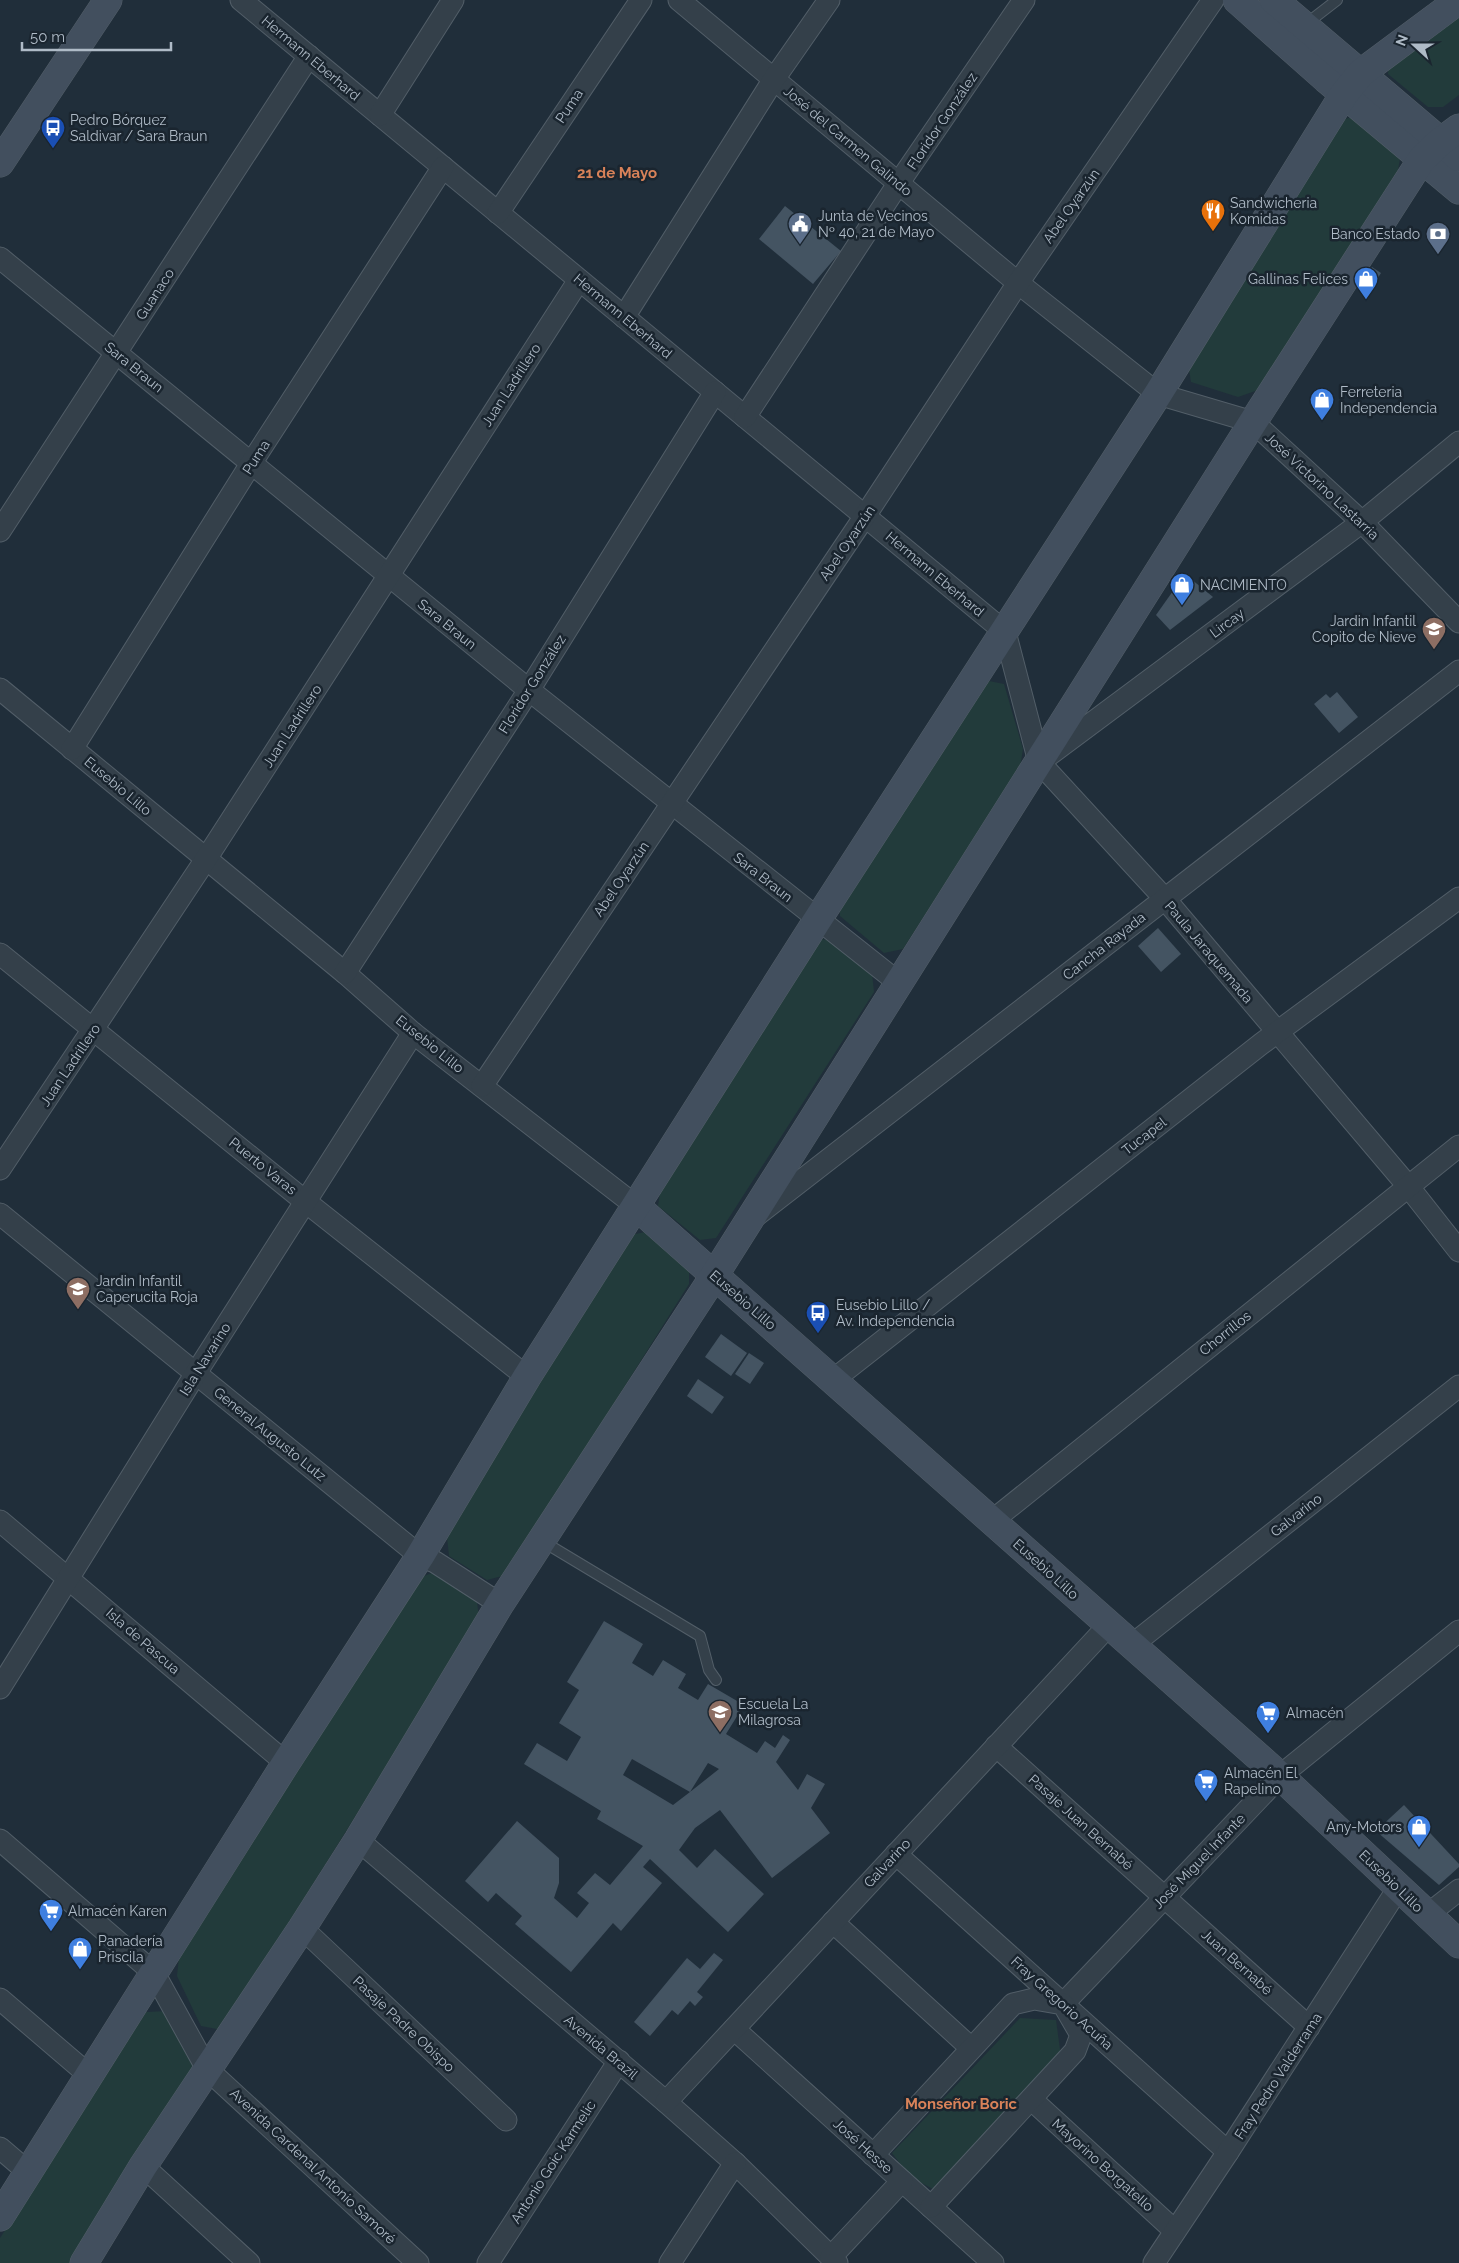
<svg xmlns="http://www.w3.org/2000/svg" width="1459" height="2263" font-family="Raleway,sans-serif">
<rect width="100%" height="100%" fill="#202e3a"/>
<g fill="#223b3b">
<polygon points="1459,7 1459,95 1443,107 1428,107 1388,74 1389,59"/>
<polygon points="1354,116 1401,153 1398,170 1261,389 1238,397 1191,382 1188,363 1337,122"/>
<polygon points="984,680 1004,684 1023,749 1020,768 903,949 884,953 840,916 839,899"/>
<polygon points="817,939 832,940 872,973 874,992 716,1238 700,1240 658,1206 661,1186"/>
<polygon points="645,1232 689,1265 689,1284 506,1575 487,1580 449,1556 447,1537 626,1236"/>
<polygon points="432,1573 477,1602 479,1618 222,2030 201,2026 177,1976 179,1957 416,1579"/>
<polygon points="167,2011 195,2062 191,2078 75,2263 0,2263 0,2238 146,2012"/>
<polygon points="1020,2018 1056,2020 1061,2057 961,2162 933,2189 910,2177 892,2153"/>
</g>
<g fill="#445462" fill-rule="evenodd">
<polygon points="785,206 841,251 813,284 759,239"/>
<polygon points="1372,267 1381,273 1374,284 1365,277"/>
<polygon points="1185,574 1213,597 1170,630 1156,615"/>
<polygon points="1337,692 1358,717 1339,733 1314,704 1326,694 1330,698"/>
<polygon points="1158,928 1181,954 1161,972 1138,946"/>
<polygon points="721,1334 747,1353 731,1376 705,1357"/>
<polygon points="749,1353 764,1363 750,1384 735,1374"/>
<polygon points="698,1379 724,1397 712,1414 687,1396"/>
<path d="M 604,1621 L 643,1644 L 632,1663 L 653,1676 L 663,1660 L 686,1674 L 678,1688 L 698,1700 L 708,1684 L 744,1705 L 726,1734 L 757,1753 L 765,1741 L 775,1748 L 783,1735 L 790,1740 L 776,1762 L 798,1790 L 807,1774 L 825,1784 L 811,1808 L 830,1833 L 772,1878 L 720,1810 L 695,1828 L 679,1850 L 697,1868 L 715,1849 L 764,1894 L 728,1932 L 650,1859 L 643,1867 L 662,1883 L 621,1931 L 613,1923 L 571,1972 L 515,1924 L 522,1916 L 496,1893 L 488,1902 L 465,1881 L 517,1821 L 559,1858 L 559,1883 L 554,1898 L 577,1918 L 589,1903 L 577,1893 L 595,1873 L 610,1885 L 643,1846 L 597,1819 L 601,1811 L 524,1764 L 537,1743 L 567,1761 L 581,1737 L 559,1723 L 579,1690 L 567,1682 ZM 632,1759 L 690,1792 L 673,1805 L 623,1775 ZM 708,1763 L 719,1769 L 690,1792 Z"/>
<polygon points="1404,1805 1459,1864 1459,1867 1439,1885 1376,1831"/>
<polygon points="714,1953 723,1960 697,1992 703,1997 695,2006 690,2001 678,2015 672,2010 650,2036 634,2022 687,1958 700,1969"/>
</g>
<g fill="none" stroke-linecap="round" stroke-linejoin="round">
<defs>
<g id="lane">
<polyline points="1306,24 1337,0"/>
<polyline points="542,1541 700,1636 709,1670 716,1680"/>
</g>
<g id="street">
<polyline points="241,0 1005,632 1039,762 1165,899 1408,1186 1459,1251"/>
<polyline points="679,0 1018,283 1158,394 1253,422 1362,522 1459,622"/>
<polyline points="380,115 453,0"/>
<polyline points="498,213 641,0"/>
<polyline points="0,258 529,690 899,983"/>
<polyline points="624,317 774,79 829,0"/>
<polyline points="745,417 898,184 1024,0"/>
<polyline points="0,531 309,56"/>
<polyline points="0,689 345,973 413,1033 636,1206"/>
<polyline points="72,749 252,462 443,167"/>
<polyline points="1045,758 1362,522 1459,442"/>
<polyline points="0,954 306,1202 527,1377"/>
<polyline points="345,973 529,690 715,392"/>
<polyline points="482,1086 865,516 1018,283 1213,0"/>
<polyline points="0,1169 206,859 579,280"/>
<polyline points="0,1214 420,1556 435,1562 500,1604"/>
<polyline points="757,1215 1459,671"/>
<polyline points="833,1380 1261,1044 1459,898"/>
<polyline points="0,1521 286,1763"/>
<polyline points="992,1521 1459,1146"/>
<polyline points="1132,1645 1459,1386"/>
<polyline points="0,1688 196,1373 413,1033"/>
<polyline points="996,1746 1309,2027"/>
<polyline points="0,1840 154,1973 207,2069 418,2263"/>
<polyline points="358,1840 666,2102 735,2163 837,2263"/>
<polyline points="896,1854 1228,2152"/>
<polyline points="1427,1915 1459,1890"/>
<polyline points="833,1922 971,2048"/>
<polyline points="302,1928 506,2120"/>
<polyline points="0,1999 90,2076"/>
<polyline points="1063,2004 1280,1776 1459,1631"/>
<polyline points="734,2029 993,2263"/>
<polyline points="1031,2099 1175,2231"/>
<polyline points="666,2102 1109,1625"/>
<polyline points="0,2148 28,2172"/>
<polyline points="873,2155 1013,2004 1034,1999 1063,2004 1081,2035 1075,2051 931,2207"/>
<polyline points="143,2166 249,2263"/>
<polyline points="831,2257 902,2181"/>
<polyline points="488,2263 619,2061"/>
<polyline points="670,2263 735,2163"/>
<polyline points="1154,2263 1228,2152 1399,1887"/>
</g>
<g id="secondary">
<polyline points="1237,0 1326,79 1459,190"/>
<polyline points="1274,0 1459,157"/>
<polyline points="0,163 108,0"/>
<polyline points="636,1206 1280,1776 1459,1944"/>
<polyline points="0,2217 286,1763 420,1556 527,1377 818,919 1158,394 1344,94 1361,73 1459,0"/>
<polyline points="84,2263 143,2166 302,1928 358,1840 500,1604 714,1276 1253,422 1422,159 1440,142 1459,128"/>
</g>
</defs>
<use href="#lane" stroke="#525e68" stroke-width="12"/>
<use href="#street" stroke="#525e68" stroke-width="23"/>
<use href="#secondary" stroke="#525e68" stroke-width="29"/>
<use href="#lane" stroke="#34404a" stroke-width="10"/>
<use href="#street" stroke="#34404a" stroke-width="21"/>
<use href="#secondary" stroke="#424f5e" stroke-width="28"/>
</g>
<defs>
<symbol id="bus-pin" viewBox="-11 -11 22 30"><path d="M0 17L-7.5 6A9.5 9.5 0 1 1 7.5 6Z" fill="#1a4fb4" stroke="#1a252f"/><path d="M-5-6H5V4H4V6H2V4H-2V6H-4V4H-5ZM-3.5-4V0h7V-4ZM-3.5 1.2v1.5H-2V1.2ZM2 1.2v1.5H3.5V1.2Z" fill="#fff"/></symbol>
<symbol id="restaurant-pin" viewBox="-11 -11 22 30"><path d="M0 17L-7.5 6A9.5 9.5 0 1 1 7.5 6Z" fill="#e8710a" stroke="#1a252f"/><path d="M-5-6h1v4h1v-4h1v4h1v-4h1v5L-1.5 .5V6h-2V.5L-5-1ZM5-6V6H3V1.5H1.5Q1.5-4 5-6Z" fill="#fff"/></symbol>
<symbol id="civic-pin" viewBox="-11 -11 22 30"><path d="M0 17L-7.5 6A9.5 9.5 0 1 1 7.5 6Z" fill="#5c6f8a" stroke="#1a252f"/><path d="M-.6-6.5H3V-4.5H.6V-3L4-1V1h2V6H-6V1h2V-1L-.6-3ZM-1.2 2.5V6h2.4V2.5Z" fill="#fff"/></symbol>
<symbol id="bank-pin" viewBox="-11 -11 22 30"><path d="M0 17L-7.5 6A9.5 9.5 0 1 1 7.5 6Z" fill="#5c6f8a" stroke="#1a252f"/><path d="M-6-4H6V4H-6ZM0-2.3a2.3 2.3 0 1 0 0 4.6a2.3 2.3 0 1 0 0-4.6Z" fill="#fff"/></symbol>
<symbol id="shop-pin" viewBox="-11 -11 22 30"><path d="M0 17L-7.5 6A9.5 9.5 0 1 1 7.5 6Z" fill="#3f7fe0" stroke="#1a252f"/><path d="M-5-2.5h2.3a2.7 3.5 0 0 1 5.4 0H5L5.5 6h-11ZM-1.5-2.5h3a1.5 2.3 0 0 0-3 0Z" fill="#fff"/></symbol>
<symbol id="school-pin" viewBox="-11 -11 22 30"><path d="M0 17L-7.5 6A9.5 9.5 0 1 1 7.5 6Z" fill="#8d6e63" stroke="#1a252f"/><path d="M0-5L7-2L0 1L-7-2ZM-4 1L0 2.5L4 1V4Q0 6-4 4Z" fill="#fff"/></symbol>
<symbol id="supermarket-pin" viewBox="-11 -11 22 30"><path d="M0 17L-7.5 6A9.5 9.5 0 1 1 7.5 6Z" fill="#3f7fe0" stroke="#1a252f"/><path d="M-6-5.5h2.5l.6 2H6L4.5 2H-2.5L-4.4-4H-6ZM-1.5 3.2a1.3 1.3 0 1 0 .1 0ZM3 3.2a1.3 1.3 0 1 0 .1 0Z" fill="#fff"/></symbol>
</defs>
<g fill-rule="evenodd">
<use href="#bus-pin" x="39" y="114" width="28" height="38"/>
<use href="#restaurant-pin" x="1199" y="197" width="28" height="38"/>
<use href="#civic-pin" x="786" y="210" width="28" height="38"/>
<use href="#bank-pin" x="1424" y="220" width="28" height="38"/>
<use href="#shop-pin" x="1352" y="265" width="28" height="38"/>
<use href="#shop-pin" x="1308" y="386" width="28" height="38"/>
<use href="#shop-pin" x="1168" y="571" width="28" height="38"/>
<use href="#school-pin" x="1420" y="615" width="28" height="38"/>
<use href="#school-pin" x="64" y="1275" width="28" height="38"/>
<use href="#bus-pin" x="804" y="1299" width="28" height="38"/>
<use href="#school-pin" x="706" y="1698" width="28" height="38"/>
<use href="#supermarket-pin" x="1254" y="1699" width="28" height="38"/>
<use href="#supermarket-pin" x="1192" y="1767" width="28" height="38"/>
<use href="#shop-pin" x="1405" y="1813" width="28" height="38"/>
<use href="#supermarket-pin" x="37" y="1897" width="28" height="38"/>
<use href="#shop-pin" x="66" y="1935" width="28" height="38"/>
</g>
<g text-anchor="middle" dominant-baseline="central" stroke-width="5" stroke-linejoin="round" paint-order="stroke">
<g font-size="14" fill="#afbbc7" stroke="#1a252f">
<text transform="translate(311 58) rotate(40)">Hermann Eberhard</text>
<text transform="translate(569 106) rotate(-56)">Puma</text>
<text transform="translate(942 121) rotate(-56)">Floridor González</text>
<text transform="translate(848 141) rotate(40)">José del Carmen Galindo</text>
<text transform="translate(1071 206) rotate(-55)">Abel Oyarzún</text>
<text transform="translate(155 294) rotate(-57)">Guanaco</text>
<text transform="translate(623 316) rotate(40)">Hermann Eberhard</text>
<text transform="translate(134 367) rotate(39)">Sara Braun</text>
<text transform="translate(511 385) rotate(-57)">Juan Ladrillero</text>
<text transform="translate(256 457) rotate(-57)">Puma</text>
<text transform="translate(1322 486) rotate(43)">José Victorino Lastarria</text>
<text transform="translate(847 543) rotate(-56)">Abel Oyarzún</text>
<text transform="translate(935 574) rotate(40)">Hermann Eberhard</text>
<text transform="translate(1227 623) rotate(-37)">Lircay</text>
<text transform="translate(447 624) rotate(39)">Sara Braun</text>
<text transform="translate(532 684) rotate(-58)">Floridor González</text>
<text transform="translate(292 726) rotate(-57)">Juan Ladrillero</text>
<text transform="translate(118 786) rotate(40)">Eusebio Lillo</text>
<text transform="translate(763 877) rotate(38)">Sara Braun</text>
<text transform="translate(621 879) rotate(-56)">Abel Oyarzún</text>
<text transform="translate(1104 946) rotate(-38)">Cancha Rayada</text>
<text transform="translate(1209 952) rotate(50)">Paula Jaraquemada</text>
<text transform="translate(430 1044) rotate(39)">Eusebio Lillo</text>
<text transform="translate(70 1065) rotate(-56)">Juan Ladrillero</text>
<text transform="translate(1144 1136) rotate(-38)">Tucapel</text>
<text transform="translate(263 1166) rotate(39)">Puerto Varas</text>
<text transform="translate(743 1300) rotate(41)">Eusebio Lillo</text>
<text transform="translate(1225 1333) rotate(-39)">Chorrillos</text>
<text transform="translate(205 1359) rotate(-58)">Isla Navarino</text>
<text transform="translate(270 1434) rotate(39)">General Augusto Lutz</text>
<text transform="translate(1296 1515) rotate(-38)">Galvarino</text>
<text transform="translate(1046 1569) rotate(42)">Eusebio Lillo</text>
<text transform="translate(143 1641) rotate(41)">Isla de Pascua</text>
<text transform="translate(1081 1822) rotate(42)">Pasaje Juan Bernabé</text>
<text transform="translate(1199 1861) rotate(-46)">José Miguel Infante</text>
<text transform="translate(887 1863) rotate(-47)">Galvarino</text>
<text transform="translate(1391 1881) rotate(44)">Eusebio Lillo</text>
<text transform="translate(1237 1962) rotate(42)">Juan Bernabé</text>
<text transform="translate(1062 2003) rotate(42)">Fray Gregorio Acuña</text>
<text transform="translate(404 2024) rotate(43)">Pasaje Padre Obispo</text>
<text transform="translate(601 2047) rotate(40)">Avenida Brazil</text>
<text transform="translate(1278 2076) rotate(-57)">Fray Pedro Valderrama</text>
<text transform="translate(863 2146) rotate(42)">José Hesse</text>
<text transform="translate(553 2162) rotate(-57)">Antonio Goic Karmelic</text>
<text transform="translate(1103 2165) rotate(42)">Mayorino Borgatello</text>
<text transform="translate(313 2166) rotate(43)">Avenida Cardenal Antonio Samoré</text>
</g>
<g font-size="14" fill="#afbbc7" stroke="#1a252f" text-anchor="start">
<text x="70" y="120">Pedro Bórquez<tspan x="70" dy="16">Saldivar / Sara Braun</tspan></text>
<text x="1230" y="203">Sandwicheria<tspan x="1230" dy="16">Komidas</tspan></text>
<text x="818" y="216">Junta de Vecinos<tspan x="818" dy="16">Nº 40, 21 de Mayo</tspan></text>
<text x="1420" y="234" text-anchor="end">Banco Estado</text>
<text x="1348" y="279" text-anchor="end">Gallinas Felices</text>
<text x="1340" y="392">Ferreteria<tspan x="1340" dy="16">Independencia</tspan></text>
<text x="1200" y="585">NACIMIENTO</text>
<text x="1416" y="621" text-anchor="end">Jardin Infantil<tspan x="1416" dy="16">Copito de Nieve</tspan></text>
<text x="96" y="1281">Jardin Infantil<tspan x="96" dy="16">Caperucita Roja</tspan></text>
<text x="836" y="1305">Eusebio Lillo /<tspan x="836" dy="16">Av. Independencia</tspan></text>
<text x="738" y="1704">Escuela La<tspan x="738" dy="16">Milagrosa</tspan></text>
<text x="1286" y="1713">Almacén</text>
<text x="1224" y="1773">Almacén El<tspan x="1224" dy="16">Rapelino</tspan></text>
<text x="1402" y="1827" text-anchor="end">Any-Motors</text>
<text x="68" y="1911">Almacén Karen</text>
<text x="98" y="1941">Panadería<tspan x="98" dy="16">Priscila</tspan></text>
</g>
<g font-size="15" font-weight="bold" fill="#d88259" stroke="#1a252f">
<text x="617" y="173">21 de Mayo</text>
<text x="961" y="2104">Monseñor Boric</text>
</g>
</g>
<g transform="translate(1414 45) rotate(291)" stroke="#1a252f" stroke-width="4" paint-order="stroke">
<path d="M0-4L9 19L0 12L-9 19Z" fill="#afbbc7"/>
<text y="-8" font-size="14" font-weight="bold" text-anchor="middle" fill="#afbbc7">N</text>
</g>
<path d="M22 42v8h149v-8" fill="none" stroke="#afbbc7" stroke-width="2.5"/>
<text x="30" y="42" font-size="15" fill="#afbbc7" stroke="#1a252f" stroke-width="4" paint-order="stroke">50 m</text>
</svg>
